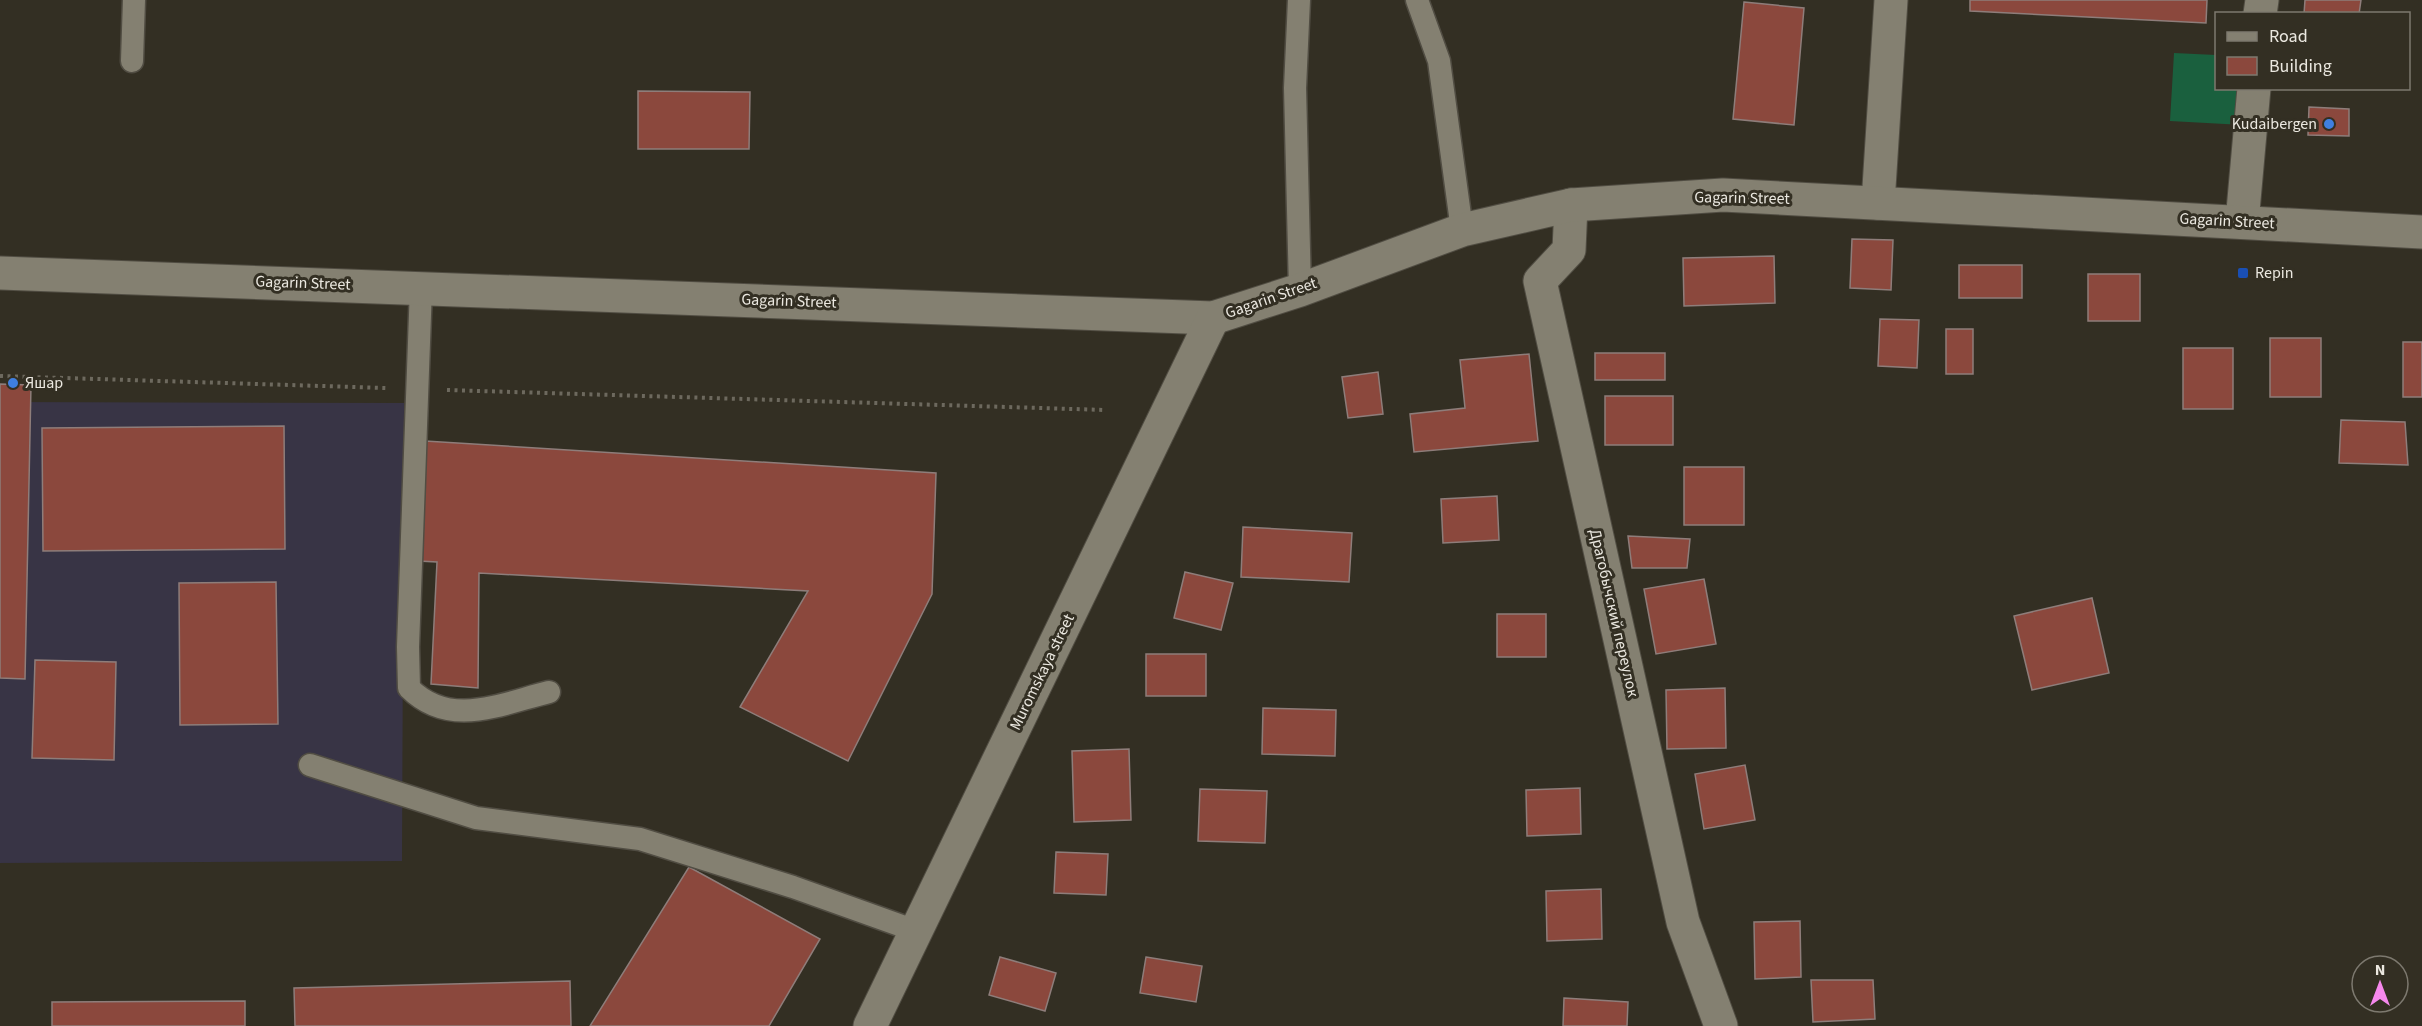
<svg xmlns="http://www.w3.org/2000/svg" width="2422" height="1026" font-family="'Source Sans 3',sans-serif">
<rect width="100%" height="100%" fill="#332f23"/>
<polygon fill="#383445" points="0,402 404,403 402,861 0,863"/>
<polygon fill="#1a603e" points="2174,53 2216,55 2216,88 2246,89 2243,125 2170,121"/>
<g fill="#8b483d" stroke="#8e7d7a" stroke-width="1.5">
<polygon points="1970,0 2207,0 2206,23 1970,11"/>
<polygon points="2305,0 2361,0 2359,14 2304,14"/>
<polygon points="1744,2 1804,8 1794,125 1733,119"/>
<polygon points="638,91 750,92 749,149 638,149"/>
<polygon points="2309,107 2349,109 2349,136 2308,135"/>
<polygon points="1852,239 1893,240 1891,290 1850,288"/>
<polygon points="1774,256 1775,303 1684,306 1683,258"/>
<rect x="1959" y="265" width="63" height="33"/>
<rect x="2088" y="274" width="52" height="47"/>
<polygon points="1880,319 1919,320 1917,368 1878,366"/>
<rect x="1946" y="329" width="27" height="45"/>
<rect x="2270" y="338" width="51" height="59"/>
<rect x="2403" y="342" width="19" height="55"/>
<rect x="2183" y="348" width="50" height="61"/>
<rect x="1595" y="353" width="70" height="27"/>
<polygon points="1529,354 1538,441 1414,452 1410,414 1465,408 1460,360"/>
<polygon points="1378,372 1383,414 1348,418 1342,377"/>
<polygon points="0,384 31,385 25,679 0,678"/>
<rect x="1605" y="396" width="68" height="49"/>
<polygon points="2341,420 2405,422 2408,465 2339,463"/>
<polygon points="284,426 285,549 43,551 42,428"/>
<polygon points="425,441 936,473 932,594 848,761 740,707 808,591 479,573 478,688 431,684 437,562 418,561"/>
<rect x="1684" y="467" width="60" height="58"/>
<polygon points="1497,496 1499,540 1443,543 1441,499"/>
<polygon points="1243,527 1352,533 1349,582 1241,577"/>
<polygon points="1628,536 1690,539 1687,568 1632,568"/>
<polygon points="1185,572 1233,583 1221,630 1174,618"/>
<polygon points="1704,579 1716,644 1656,654 1644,589"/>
<polygon points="276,582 278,724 180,725 179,583"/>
<polygon points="2092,598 2109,673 2032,690 2014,616"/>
<rect x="1497" y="614" width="49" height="43"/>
<rect x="1146" y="654" width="60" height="42"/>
<polygon points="35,660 116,662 114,760 32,758"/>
<polygon points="1725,688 1726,748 1667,749 1666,690"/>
<polygon points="1263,708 1336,710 1335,756 1262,754"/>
<polygon points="1129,749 1131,820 1074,822 1072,751"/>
<polygon points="1745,765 1755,820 1704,829 1695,774"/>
<polygon points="1580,788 1581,834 1527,836 1526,790"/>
<polygon points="1200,789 1267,791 1265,843 1198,841"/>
<polygon points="1056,852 1108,854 1106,895 1054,893"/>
<polygon points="689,867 820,939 769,1026 590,1026"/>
<polygon points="1601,889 1602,939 1547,941 1546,891"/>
<polygon points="1800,921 1801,977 1755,979 1754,922"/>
<polygon points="1000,957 1056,973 1045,1011 989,995"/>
<polygon points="1146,957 1202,966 1196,1002 1140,993"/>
<polygon points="1811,980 1873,980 1875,1019 1813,1022"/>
<polygon points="570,981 571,1026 295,1026 294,988"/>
<polygon points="1564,998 1628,1002 1627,1026 1563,1026"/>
<polygon points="245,1001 245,1026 52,1026 52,1002"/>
</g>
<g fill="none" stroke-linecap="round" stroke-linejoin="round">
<defs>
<g id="service">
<polyline points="1299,0 1295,88 1300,290"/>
<polyline points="1417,0 1439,61 1462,230"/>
<polyline points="132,61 134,0"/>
<path d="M 421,287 L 408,647 L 409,688 C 450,729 500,704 549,692"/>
<polyline points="310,765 476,818 640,839 793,887 916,931"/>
</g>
<g id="minor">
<polyline points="2260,14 2262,0"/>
<polyline points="1878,203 1891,0"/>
<polyline points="1571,205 1569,250 1540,281 1683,922 1721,1026"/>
<polyline points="2242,222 2254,88"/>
</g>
<g id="secondary">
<polyline points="0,273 1213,318 1300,290 1462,230 1571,205 1723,195 2422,232"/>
<polyline points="870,1026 1213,318"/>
</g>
</defs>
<use href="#service" stroke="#514d43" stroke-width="25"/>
<use href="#minor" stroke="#514d43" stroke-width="35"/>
<use href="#secondary" stroke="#514d43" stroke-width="35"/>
<g stroke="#6d695e" stroke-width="4" stroke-dasharray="3 4.5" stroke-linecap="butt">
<polyline points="0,376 386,388"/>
<polyline points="447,390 1106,410"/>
</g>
<use href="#service" stroke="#848071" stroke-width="22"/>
<use href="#minor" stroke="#848071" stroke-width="33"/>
<use href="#secondary" stroke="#848071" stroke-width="33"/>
</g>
<g fill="#3f7fe0" stroke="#332f23" stroke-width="2">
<circle cx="2329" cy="124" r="6"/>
<circle cx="13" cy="383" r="6"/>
</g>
<rect fill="#1a4fb4" stroke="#332f23" stroke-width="2" x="2237" y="267" width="12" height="12" rx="3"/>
<g text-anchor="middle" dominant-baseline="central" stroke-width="6" stroke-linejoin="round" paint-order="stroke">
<g font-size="16" fill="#ebe8e0" stroke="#332f23" text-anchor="start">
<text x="2317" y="124" text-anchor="end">Kudaibergen</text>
<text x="2255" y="273">Repin</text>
<text x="25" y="383">Яшар</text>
</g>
<g font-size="16" fill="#ebe8e0" stroke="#332f23">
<text transform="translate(1742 198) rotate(1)">Gagarin Street</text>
<text transform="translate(2227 221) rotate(3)">Gagarin Street</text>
<text transform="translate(303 283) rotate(2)">Gagarin Street</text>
<text transform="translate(1271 298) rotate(-19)">Gagarin Street</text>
<text transform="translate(789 301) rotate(2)">Gagarin Street</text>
<text transform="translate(1614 613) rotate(77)">Драгобычский переулок</text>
<text transform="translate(1042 672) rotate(-64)">Muromskaya street</text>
</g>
</g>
<rect x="2215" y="12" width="195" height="78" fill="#332f23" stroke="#7d796f" stroke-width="1.5"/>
<rect x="2227" y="32" width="30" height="9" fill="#848071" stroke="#7d796f" stroke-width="1.5"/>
<text x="2269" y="42" font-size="18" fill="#ebe8e0">Road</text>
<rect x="2227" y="57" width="30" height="18" fill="#8b483d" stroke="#7d796f" stroke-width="1.5"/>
<text x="2269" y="72" font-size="18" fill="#ebe8e0">Building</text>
<g transform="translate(2380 984)"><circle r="28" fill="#332f23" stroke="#7d796f" stroke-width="1.5"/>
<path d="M0-4.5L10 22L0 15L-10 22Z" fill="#f688ed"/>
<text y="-9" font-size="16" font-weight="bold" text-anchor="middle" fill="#ebe8e0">N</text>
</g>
</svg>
